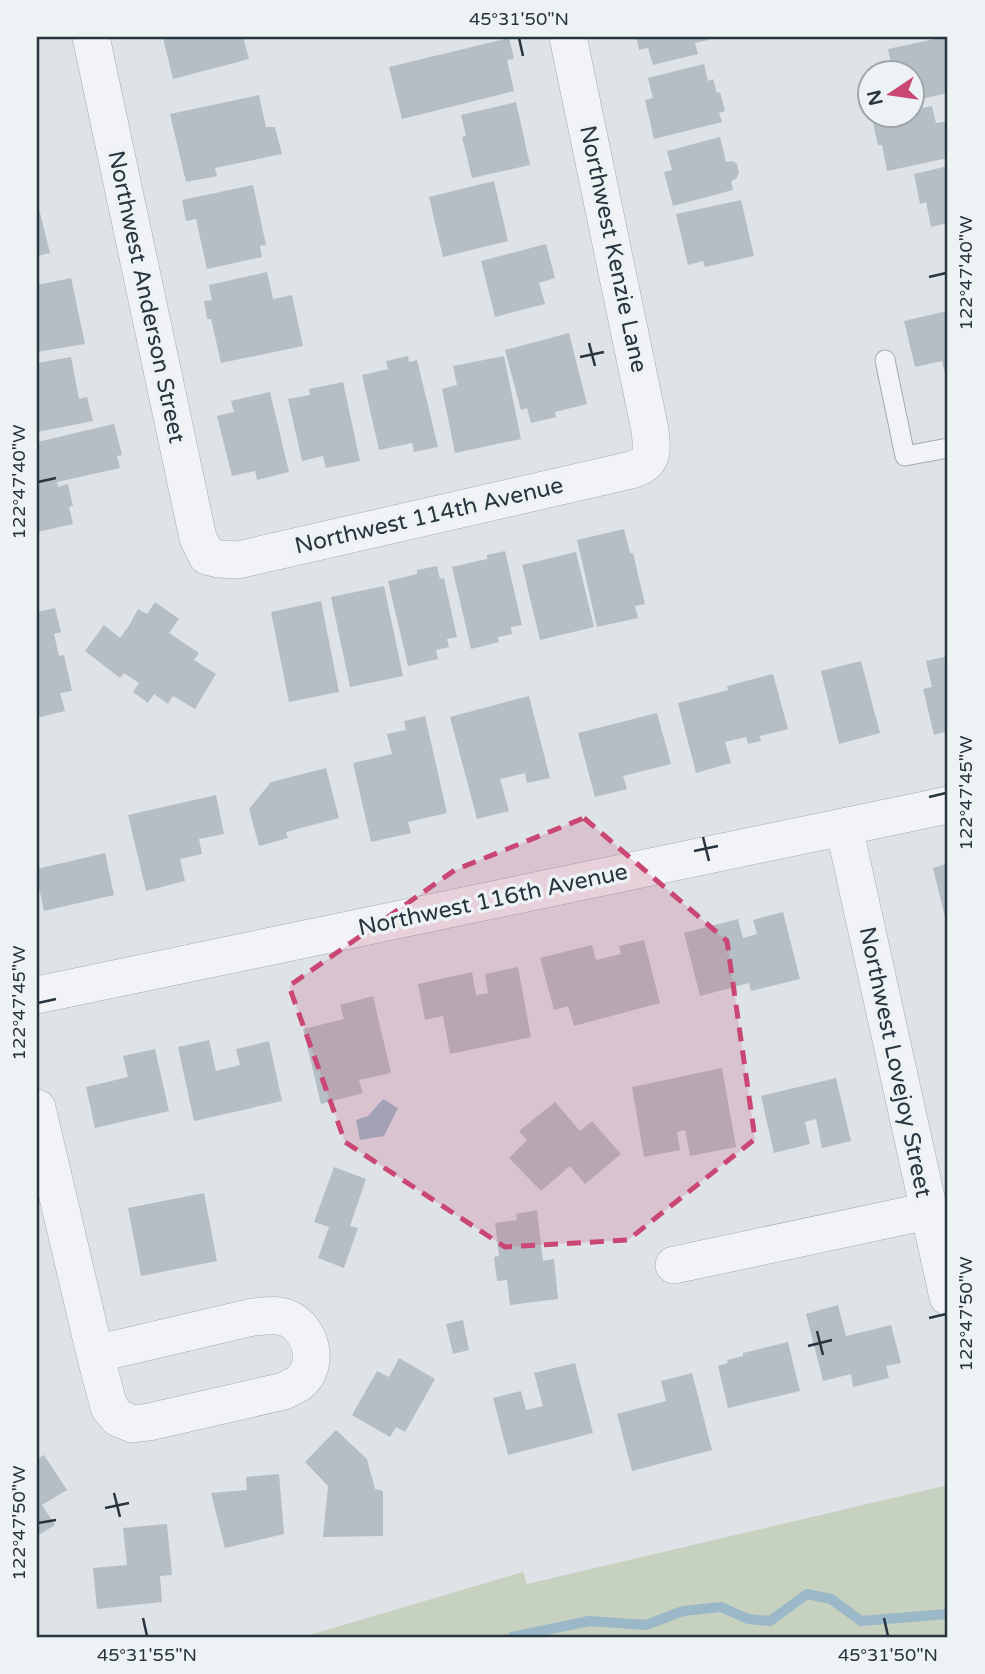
<svg xmlns="http://www.w3.org/2000/svg" width="985" height="1674" font-family="'Varela Round',sans-serif">
<rect width="100%" height="100%" fill="#dee3e7"/>
<polygon fill="#c7d1bf" points="948,1485 948,1637 303,1637 523,1572 527,1584"/>
<polygon fill="#9ab8c7" points="383,1099 398,1108 384,1136 360,1140 356,1120 368,1116"/>
<g fill="none" stroke-linecap="round" stroke-linejoin="round">
<polyline stroke="#9ab8c7" stroke-width="10" points="512,1637 589,1621 646,1625 683,1611 721,1607 748,1619 770,1621 807,1594 831,1599 861,1621 948,1614"/>
</g>
<g fill="#b5bec4">
<polygon points="170,37 243,37 249,59 173,79 163,38"/>
<polygon points="636,37 707,37 708,40 695,43 698,54 653,65 648,48 639,50"/>
<polygon points="944,37 948,37 948,93 912,101 912,74 893,74 888,49"/>
<polygon points="509,38 514,59 507,60 514,91 402,119 389,67"/>
<polygon points="704,64 708,81 713,79 717,93 720,92 725,111 719,113 722,122 654,139 645,100 653,98 648,78"/>
<polygon points="259,95 266,127 275,127 282,154 215,168 217,176 186,182 170,114"/>
<polygon points="516,102 530,165 472,178 462,137 466,136 461,115"/>
<polygon points="932,106 936,123 948,121 948,158 887,171 882,145 878,145 872,119 887,116 912,116 912,110"/>
<polygon points="720,137 726,162 733,161 737,164 739,173 736,179 731,181 733,190 673,206 664,172 672,170 667,151"/>
<polygon points="948,166 948,223 931,227 926,202 920,204 914,174"/>
<polygon points="494,181 508,241 443,257 429,197"/>
<polygon points="253,185 266,245 260,246 262,257 207,269 196,219 186,221 182,200"/>
<polygon points="741,200 754,256 705,267 703,261 688,265 676,214"/>
<polygon points="37,201 50,253 37,256"/>
<polygon points="546,244 555,278 539,283 545,304 495,317 481,261"/>
<polygon points="267,272 273,299 292,295 303,346 221,363 211,319 207,319 204,301 212,300 209,285"/>
<polygon points="71,278 85,344 37,352 37,285"/>
<polygon points="947,311 948,382 947,382 942,361 915,367 904,321"/>
<polygon points="569,333 587,404 555,412 556,417 531,423 527,408 521,410 505,350"/>
<polygon points="408,356 409,362 417,360 438,447 414,452 412,443 379,450 362,375 388,369 386,361"/>
<polygon points="504,356 521,439 455,453 442,389 457,385 453,366"/>
<polygon points="71,357 79,399 87,397 93,421 37,432 37,363"/>
<polygon points="343,382 360,461 326,468 323,456 302,461 288,399 310,395 309,389"/>
<polygon points="270,392 289,472 257,480 255,471 232,476 217,416 234,412 231,401"/>
<polygon points="114,424 122,455 117,456 120,468 57,482 58,487 68,484 73,506 69,507 73,524 37,532 37,442"/>
<polygon points="624,529 630,553 633,553 645,604 635,606 638,618 597,627 577,540"/>
<polygon points="505,551 522,625 511,627 512,634 498,637 499,642 471,649 452,567 487,559 487,555"/>
<polygon points="576,552 594,627 540,640 522,565"/>
<polygon points="437,566 440,579 444,578 457,637 447,639 449,647 436,650 438,659 408,666 388,581 417,574 417,570"/>
<polygon points="384,586 403,676 350,687 331,597"/>
<polygon points="321,601 339,692 289,702 271,612"/>
<polygon points="155,602 179,619 169,633 199,653 194,660 216,674 195,709 173,696 168,704 154,694 148,703 133,692 139,683 124,673 120,678 85,651 104,625 120,638 130,624 138,609 147,614"/>
<polygon points="55,608 61,632 54,634 59,656 64,655 72,691 60,693 65,711 37,718 37,612"/>
<polygon points="948,656 948,731 934,735 923,689 932,687 926,661"/>
<polygon points="861,661 880,733 839,744 821,671"/>
<polygon points="773,674 788,729 760,736 761,741 748,744 746,737 725,742 731,763 696,773 678,703 728,690 727,686"/>
<polygon points="529,696 550,778 527,783 525,773 500,779 509,811 477,819 450,717"/>
<polygon points="657,713 671,764 623,776 627,789 595,797 578,733"/>
<polygon points="425,716 447,813 408,822 411,833 371,842 353,763 392,754 387,734 406,730 404,721"/>
<polygon points="326,768 339,818 286,832 288,838 259,846 249,809 271,782"/>
<polygon points="216,795 224,834 199,839 202,854 180,859 185,881 146,891 128,815"/>
<polygon points="105,853 114,895 44,911 37,878 37,869"/>
<polygon points="948,863 948,925 947,925 933,868"/>
<polygon points="783,912 800,979 751,991 749,983 700,996 684,933 738,919 743,938 757,934 753,920"/>
<polygon points="644,940 660,1003 574,1026 568,1006 554,1010 540,958 592,945 596,960 621,954 619,946"/>
<polygon points="518,967 531,1037 450,1054 443,1016 425,1020 418,984 472,972 476,995 488,993 485,974"/>
<polygon points="373,996 391,1073 359,1080 363,1093 321,1104 303,1029 344,1019 340,1005"/>
<polygon points="209,1040 216,1071 240,1065 236,1049 269,1041 282,1101 194,1121 178,1047"/>
<polygon points="155,1049 169,1111 95,1128 86,1087 128,1077 123,1056"/>
<polygon points="722,1068 736,1147 690,1156 685,1130 677,1132 680,1150 644,1157 632,1087"/>
<polygon points="836,1078 851,1141 822,1148 816,1119 805,1122 810,1144 774,1153 761,1096"/>
<polygon points="555,1102 580,1131 592,1121 621,1154 585,1184 570,1166 541,1191 509,1158 527,1140 519,1131"/>
<polygon points="334,1167 366,1179 350,1226 358,1228 344,1268 318,1258 329,1227 314,1222"/>
<polygon points="204,1193 217,1261 141,1276 128,1208"/>
<polygon points="537,1210 543,1261 554,1259 558,1299 510,1305 507,1280 497,1281 494,1257 499,1256 495,1223 517,1220 516,1214"/>
<polygon points="838,1305 846,1336 891,1325 901,1363 886,1366 889,1378 853,1387 851,1374 823,1381 806,1314"/>
<polygon points="463,1320 469,1350 453,1354 446,1324"/>
<polygon points="788,1342 800,1391 728,1408 718,1366 728,1363 727,1360 743,1356 743,1353"/>
<polygon points="399,1358 435,1379 405,1432 396,1427 390,1437 352,1415 377,1371 389,1377"/>
<polygon points="575,1363 593,1433 508,1455 493,1398 521,1391 526,1410 543,1406 534,1373"/>
<polygon points="692,1373 712,1450 632,1471 617,1414 666,1401 661,1381"/>
<polygon points="336,1430 367,1459 375,1489 383,1491 383,1536 323,1537 328,1486 305,1462"/>
<polygon points="44,1455 67,1490 42,1505 55,1525 37,1536 37,1459"/>
<polygon points="279,1474 284,1534 225,1548 211,1493 247,1490 246,1477"/>
<polygon points="167,1524 172,1575 160,1576 162,1602 97,1609 93,1568 127,1565 123,1528"/>
</g>
<g fill="none" stroke-linecap="round" stroke-linejoin="round">
<defs>
<polyline id="lane" points="885,360 905,456 948,448"/>
<g id="street">
<path d="M 91,37 L 198,538 L 207,556 L 219,559 L 238,560 L 631,470 C 655,463 652,451 650,430 L 568,37"/>
<polyline points="844,827 948,1297"/>
<polyline points="37,995 948,805"/>
<path d="M 37,1108 L 95,1354 L 109,1407 L 118,1418 L 133,1424 L 149,1422 L 284,1391 C 288,1388 295,1386 299,1383 C 321,1365 311,1328 287,1318 C 276,1314 265,1316 253,1317 L 95,1354"/>
<polyline points="674,1265 928,1211"/>
</g>
</defs>
<use href="#lane" stroke="#a4abb1" stroke-width="21"/>
<use href="#street" stroke="#a4abb1" stroke-width="38"/>
<use href="#lane" stroke="#f1f3f6" stroke-width="19"/>
<use href="#street" stroke="#f1f3f6" stroke-width="37"/>
</g>
<path fill="#ca4673" fill-opacity="0.2" stroke="#ca4673" stroke-width="5" stroke-dasharray="14 9" stroke-linejoin="round" d="M 584,818 L 727,941 L 755,1139 L 628,1240 L 505,1247 L 345,1142 L 289,986 L 455,870 Z"/>
<path fill="none" stroke="#28343e" stroke-width="2.5" d="M 519,38 L 523,56M 929,277 L 946,273M 589,343 L 595,366M 580,357 L 604,352M 38,482 L 56,478M 929,797 L 946,793M 703,837 L 709,861M 694,851 L 718,846M 38,1003 L 56,999M 929,1318 L 946,1314M 817,1331 L 823,1355M 808,1346 L 832,1340M 114,1493 L 120,1517M 105,1508 L 129,1503M 38,1523 L 56,1520M 143,1618 L 147,1636M 884,1618 L 888,1636"/>
<g text-anchor="middle" dominant-baseline="central" stroke-width="7" stroke-linejoin="round" paint-order="stroke">
<g font-size="23" fill="#28343e" stroke="#edf2f5">
<text transform="translate(613 249) rotate(78)">Northwest Kenzie Lane</text>
<text transform="translate(146 297) rotate(78)">Northwest Anderson Street</text>
<text transform="translate(429 516) rotate(-13)">Northwest 114th Avenue</text>
<text transform="translate(493 900) rotate(-12)">Northwest 116th Avenue</text>
<text transform="translate(895 1062) rotate(78)">Northwest Lovejoy Street</text>
</g>
</g>
<rect width="985" height="1674" fill="none" stroke="#edf2f5" stroke-width="77"/>
<g transform="translate(891 94) rotate(257)"><circle r="33" fill="#edf2f5" stroke="#9ea6ac" stroke-width="2"/>
<path d="M0-5L12 26L0 18L-12 26Z" fill="#ca4673"/>
<text y="-10" font-size="19" font-weight="bold" text-anchor="middle" fill="#28343e">N</text>
</g>
<rect x="38" y="38" width="908" height="1598" fill="none" stroke="#28343e" stroke-width="2.5"/>
<g font-size="18" text-anchor="middle" fill="#28343e">
<text x="519" y="25">45°31'50"N</text>
<text transform="translate(966 273) rotate(-90)" y="6">122°47'40"W</text>
<text transform="translate(19 482) rotate(-90)" y="6">122°47'40"W</text>
<text transform="translate(966 793) rotate(-90)" y="6">122°47'45"W</text>
<text transform="translate(19 1003) rotate(-90)" y="6">122°47'45"W</text>
<text transform="translate(966 1314) rotate(-90)" y="6">122°47'50"W</text>
<text transform="translate(19 1523) rotate(-90)" y="6">122°47'50"W</text>
<text x="147" y="1661">45°31'55"N</text>
<text x="888" y="1661">45°31'50"N</text>
</g>
</svg>
